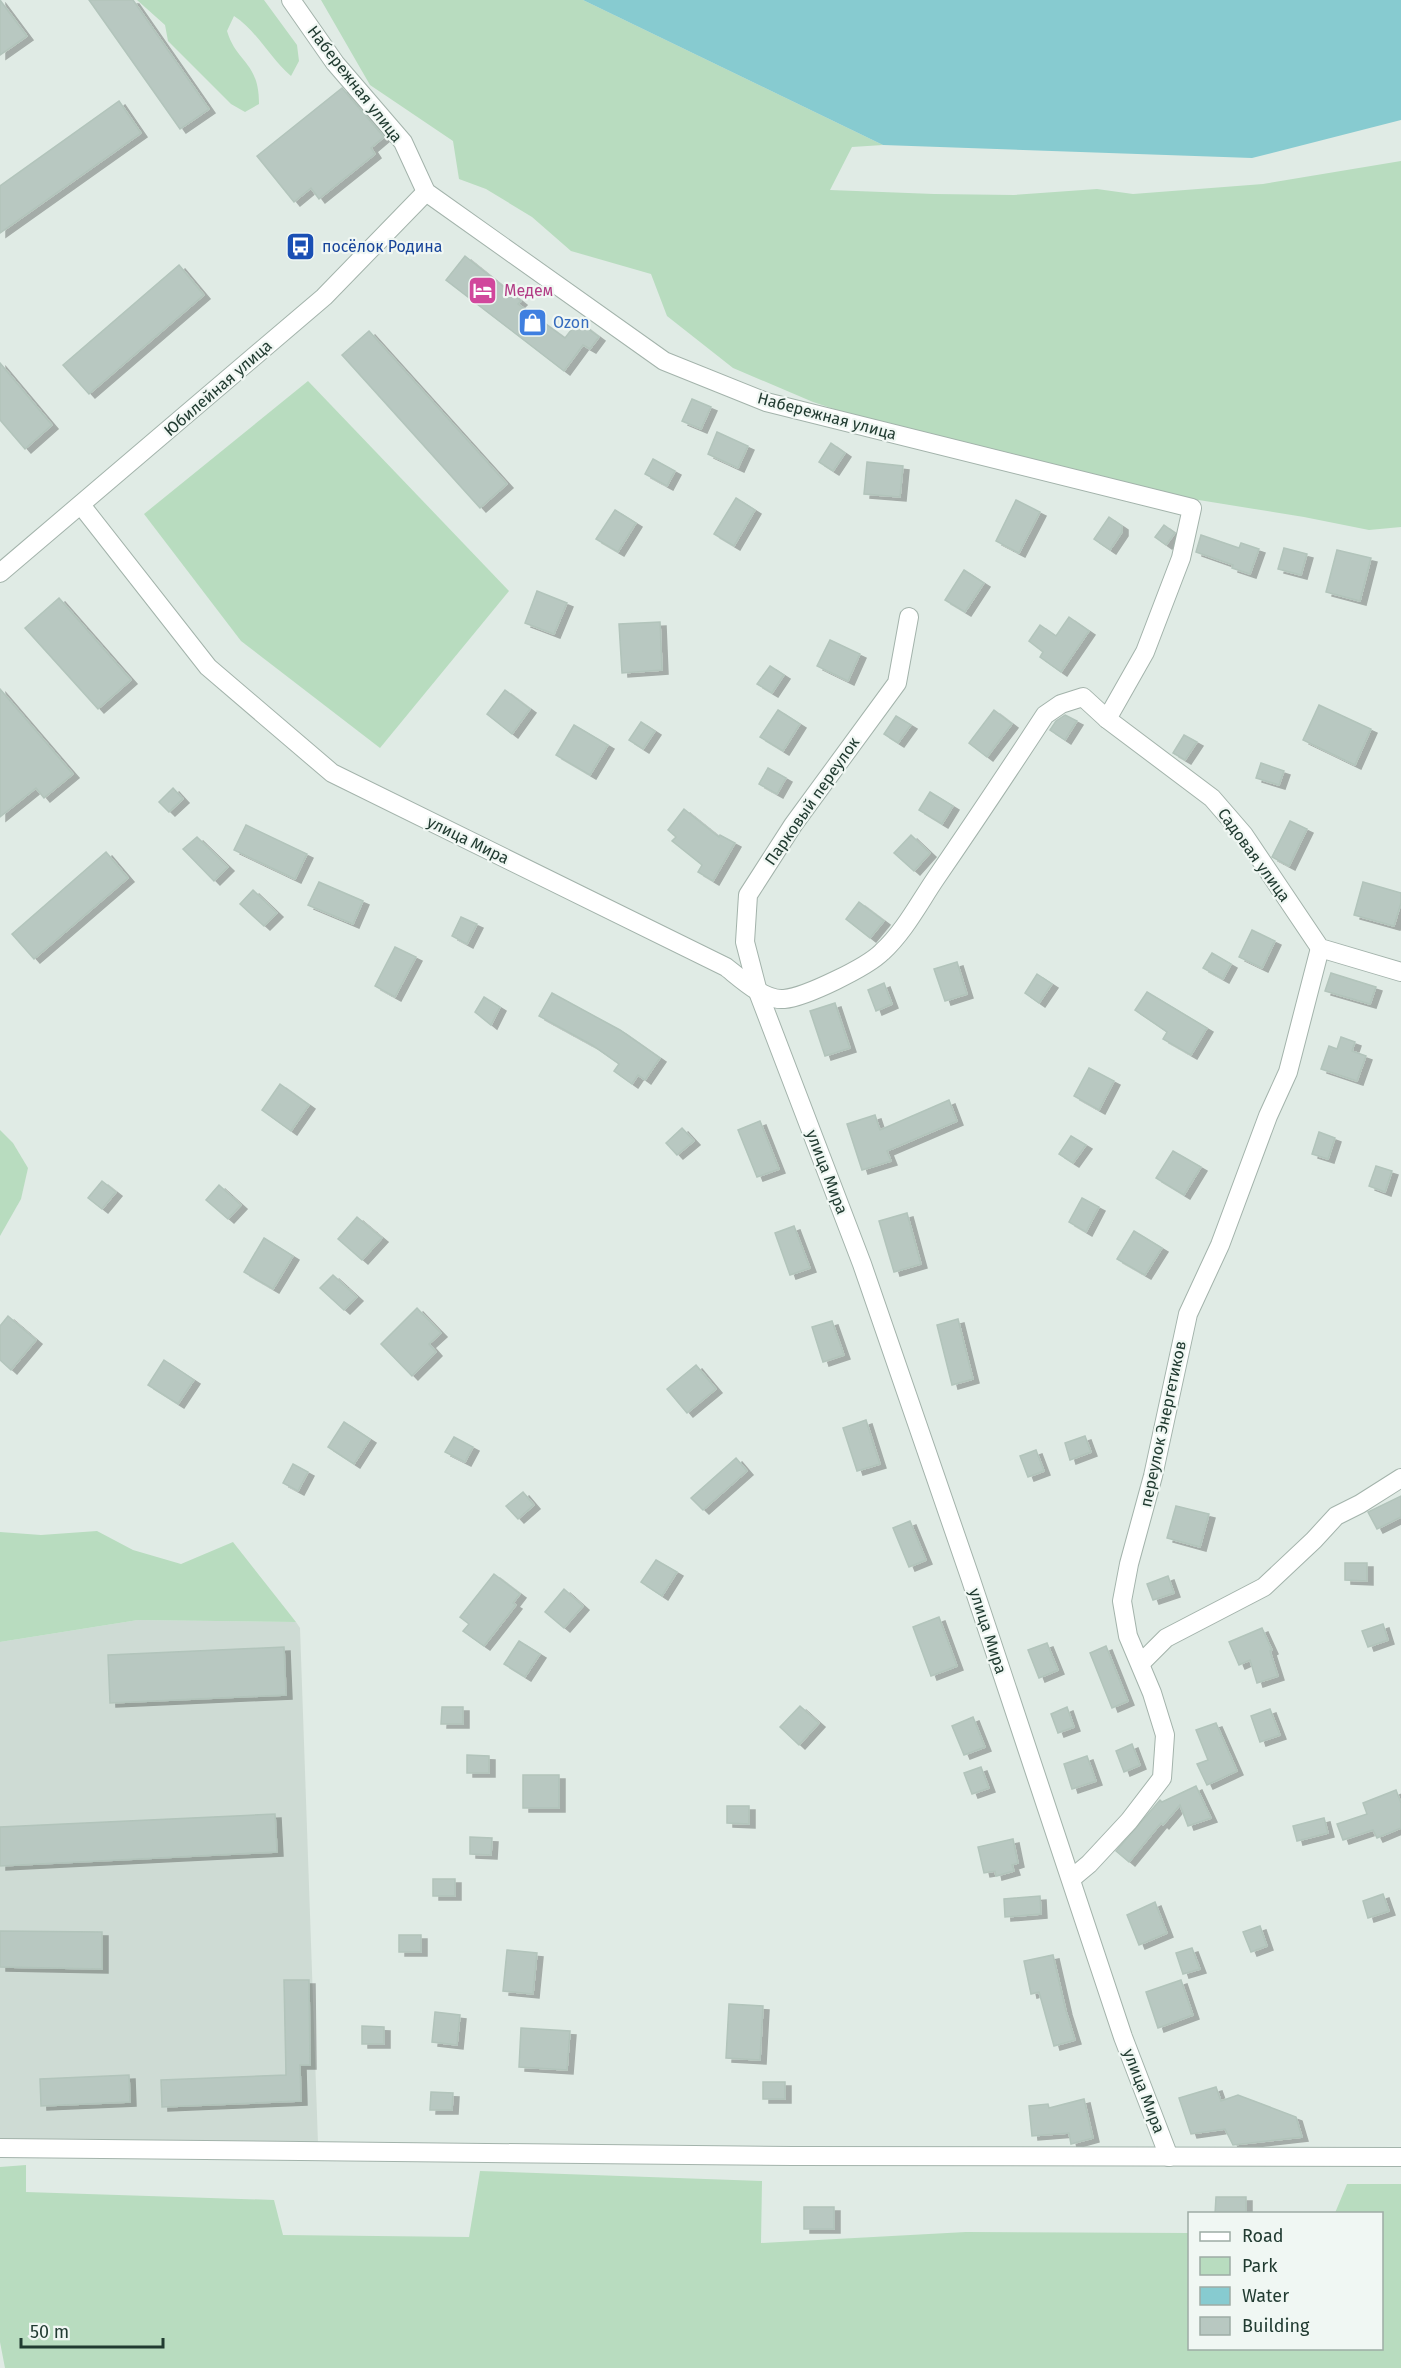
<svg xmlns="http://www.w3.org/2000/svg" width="1401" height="2368" font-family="'Fira Sans',sans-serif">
<defs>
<filter id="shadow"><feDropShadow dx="6" dy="4" stdDeviation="0" flood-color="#0004"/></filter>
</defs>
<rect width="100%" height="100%" fill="#e0ebe5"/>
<polygon fill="#cedbd4" points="138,1620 296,1622 300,1628 318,2143 0,2139 0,1642"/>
<g fill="#b8dcbf">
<path d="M 137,0 L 264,0 L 297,45 L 299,61 L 291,76 C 270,58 257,31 234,16 L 227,31 C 237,64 259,61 259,104 L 245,112 L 231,104 L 168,41 L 165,25 Z"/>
<polygon points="321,0 583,0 883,145 852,147 830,190 934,194 1014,195 1097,189 1133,194 1263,184 1401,161 1401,527 1369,530 1304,517 1174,496 876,423 813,402 733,368 667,316 651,274 571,251 532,217 486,189 459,179 453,141 370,85"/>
<polygon points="308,381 509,591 380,748 241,641 144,514"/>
<polygon points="0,1130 13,1143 28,1168 21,1199 0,1236"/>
<polygon points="97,1531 133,1550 181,1564 233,1542 296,1622 138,1620 0,1642 0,1532 41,1535"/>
<polygon points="26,2165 26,2192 274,2200 283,2235 469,2237 480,2171 762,2181 761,2243 966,2232 1189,2233 1190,2348 1382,2348 1382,2214 1335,2213 1347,2184 1401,2184 1401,2368 5,2368 0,2342 0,2167"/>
</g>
<polygon fill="#87cbd0" points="583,0 1401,0 1401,120 1252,158 883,145"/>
<g fill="#b8c8c1" stroke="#b2c4bb" stroke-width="1.5" filter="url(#shadow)">
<polygon points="0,0 27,36 0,55"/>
<polygon points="89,0 133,0 209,109 180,129"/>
<polygon points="342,88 384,137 371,148 375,154 319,199 311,188 294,202 257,156"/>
<polygon points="119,101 141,133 0,233 0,186"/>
<polygon points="465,256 521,301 518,304 565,338 578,321 599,337 590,349 583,345 564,371 446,280"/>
<polygon points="179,265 204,295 89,394 63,365"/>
<polygon points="369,331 507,484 480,508 342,355"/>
<polygon points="0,363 52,425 25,449 0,420"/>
<polygon points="692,399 711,407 701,429 682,421"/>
<polygon points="717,432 748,446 738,468 708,454"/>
<polygon points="831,443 845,453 833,471 819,462"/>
<polygon points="653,459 675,471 667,486 645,474"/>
<polygon points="867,462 903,466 900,497 864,494"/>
<polygon points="736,498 755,510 734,546 714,534"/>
<polygon points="1016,500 1040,512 1019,553 996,541"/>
<polygon points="615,510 636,523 618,552 596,539"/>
<polygon points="1109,517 1122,526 1122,532 1110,550 1094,539"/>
<polygon points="1164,525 1175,533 1166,545 1155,537"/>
<polygon points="1201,535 1239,548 1241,543 1259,549 1250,574 1232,568 1233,565 1196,552"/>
<polygon points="1284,548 1307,554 1301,575 1278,569"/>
<polygon points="1337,550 1371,558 1360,601 1326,592"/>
<polygon points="964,570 984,583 965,612 945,600"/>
<polygon points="537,591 567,603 554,634 525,623"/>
<polygon points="59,598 131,680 98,709 25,628"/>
<polygon points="1069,617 1089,631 1061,672 1040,657 1043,652 1029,641 1040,625 1056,636"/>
<polygon points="660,622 662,670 622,673 619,624"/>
<polygon points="830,640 860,654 848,681 817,666"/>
<polygon points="770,666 784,675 772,693 757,684"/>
<polygon points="0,689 73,774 44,798 36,788 0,817"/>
<polygon points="505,690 530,709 512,734 487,714"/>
<polygon points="1319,705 1371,729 1355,765 1303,740"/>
<polygon points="778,710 800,724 783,751 760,737"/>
<polygon points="994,710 1012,724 987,757 969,743"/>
<polygon points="1065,715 1077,721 1065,740 1050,730 1056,721"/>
<polygon points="896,716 911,725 898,743 884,734"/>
<polygon points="641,722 655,731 643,749 629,740"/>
<polygon points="574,725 608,745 590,775 556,755"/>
<polygon points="1184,735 1197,742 1185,760 1173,753"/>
<polygon points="1261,763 1284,771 1279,785 1256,778"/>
<polygon points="768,768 786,778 777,794 759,784"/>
<polygon points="173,788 183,799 169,812 159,802"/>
<polygon points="930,792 953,806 942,824 919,810"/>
<polygon points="684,809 719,837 720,835 735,843 713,881 698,872 702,865 672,841 676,837 668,830"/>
<polygon points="1290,821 1307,829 1289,866 1272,857"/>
<polygon points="246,825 307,854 295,879 234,850"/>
<polygon points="911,835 930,853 914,871 894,853"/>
<polygon points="197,837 228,867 214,881 183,849"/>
<polygon points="106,852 128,878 34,959 12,934"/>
<polygon points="319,882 363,901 353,924 308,905"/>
<polygon points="1363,882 1401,893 1401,903 1394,926 1354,915"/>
<polygon points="253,890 277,913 264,926 240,904"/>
<polygon points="859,902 884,921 870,938 846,919"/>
<polygon points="461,917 477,924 467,944 452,936"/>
<polygon points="1252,930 1275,941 1262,968 1239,957"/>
<polygon points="395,947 416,957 395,997 375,986"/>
<polygon points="1212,953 1231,964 1223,979 1203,968"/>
<polygon points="957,962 967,994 945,1001 934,969"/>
<polygon points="1331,973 1376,987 1370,1004 1325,991"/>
<polygon points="1037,974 1052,984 1039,1003 1025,993"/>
<polygon points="884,983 892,1004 876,1011 868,990"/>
<polygon points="1147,992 1207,1028 1191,1055 1163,1039 1167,1032 1135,1010"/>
<polygon points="552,993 620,1030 660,1058 645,1080 638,1075 632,1084 614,1071 619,1064 592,1045 539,1016"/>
<polygon points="484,997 500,1007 491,1025 475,1012"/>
<polygon points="835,1003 850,1048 825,1056 810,1011"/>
<polygon points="1341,1037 1355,1042 1352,1051 1366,1056 1357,1081 1321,1069 1329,1046 1337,1049"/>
<polygon points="1089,1068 1114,1081 1099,1110 1074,1096"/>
<polygon points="280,1084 309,1105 291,1131 262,1110"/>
<polygon points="949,1100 957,1121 887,1151 891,1161 862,1170 847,1124 875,1115 880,1130"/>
<polygon points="760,1121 779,1169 757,1177 738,1130"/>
<polygon points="682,1128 694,1141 677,1155 666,1143"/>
<polygon points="1319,1132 1335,1138 1328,1159 1312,1154"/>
<polygon points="1071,1136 1086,1145 1073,1163 1059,1154"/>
<polygon points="1173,1151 1201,1167 1184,1195 1156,1178"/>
<polygon points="1376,1166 1392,1171 1385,1192 1369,1186"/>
<polygon points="102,1181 116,1192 102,1209 88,1198"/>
<polygon points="219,1185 241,1205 228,1219 206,1200"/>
<polygon points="1082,1198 1099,1207 1086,1232 1069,1222"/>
<polygon points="907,1213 921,1264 894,1272 879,1221"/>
<polygon points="357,1217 382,1238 362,1260 338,1239"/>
<polygon points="794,1226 810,1268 790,1275 775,1233"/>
<polygon points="1134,1231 1162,1248 1145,1275 1117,1259"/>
<polygon points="264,1238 293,1256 273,1289 244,1272"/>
<polygon points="333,1275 357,1297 344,1310 320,1288"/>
<polygon points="417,1308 441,1333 429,1344 436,1352 412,1376 381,1344"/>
<polygon points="8,1316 36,1340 11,1370 0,1360 0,1326"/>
<polygon points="958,1319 973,1379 952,1385 937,1325"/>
<polygon points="832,1321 844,1355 823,1362 812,1327"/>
<polygon points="164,1360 194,1380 178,1404 148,1385"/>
<polygon points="696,1365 716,1389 687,1413 667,1389"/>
<polygon points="866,1420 880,1464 857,1471 843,1428"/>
<polygon points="344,1422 370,1439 354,1464 328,1447"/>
<polygon points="1085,1436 1091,1452 1070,1460 1065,1443"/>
<polygon points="454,1437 473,1447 465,1462 445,1452"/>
<polygon points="1036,1450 1044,1471 1028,1477 1020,1456"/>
<polygon points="736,1458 747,1471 703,1510 691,1498"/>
<polygon points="293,1464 308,1472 298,1491 283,1483"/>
<polygon points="523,1492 534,1505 518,1519 506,1506"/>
<polygon points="1401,1496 1401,1517 1377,1529 1368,1512"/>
<polygon points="1176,1506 1209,1514 1200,1547 1167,1538"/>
<polygon points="910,1521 926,1560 909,1567 893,1528"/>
<polygon points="656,1560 677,1572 662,1596 641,1582"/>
<polygon points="1345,1563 1367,1563 1367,1581 1345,1580"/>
<polygon points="494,1574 520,1594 513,1603 516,1605 484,1646 463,1631 469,1624 460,1617"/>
<polygon points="1168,1576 1174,1593 1153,1600 1147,1584"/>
<polygon points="564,1589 583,1606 564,1628 545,1612"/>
<polygon points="939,1617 957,1666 931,1676 913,1627"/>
<polygon points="1383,1624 1388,1640 1368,1647 1362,1631"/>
<polygon points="1262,1628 1272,1650 1270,1651 1278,1676 1257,1683 1250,1660 1239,1665 1229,1642"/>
<polygon points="519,1641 540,1654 525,1677 504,1664"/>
<polygon points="1047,1643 1058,1670 1039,1678 1028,1650"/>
<polygon points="1106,1646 1128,1701 1112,1708 1090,1653"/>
<polygon points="284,1647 286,1695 110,1703 108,1655"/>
<polygon points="800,1706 819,1723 799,1745 780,1727"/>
<polygon points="442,1707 463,1707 463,1724 441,1724"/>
<polygon points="1067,1707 1074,1727 1058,1733 1051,1714"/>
<polygon points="1270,1709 1280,1735 1260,1742 1251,1716"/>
<polygon points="973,1717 985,1747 964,1755 952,1726"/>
<polygon points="1216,1723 1237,1771 1207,1785 1197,1764 1208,1760 1196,1730"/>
<polygon points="1132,1744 1140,1765 1124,1772 1116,1751"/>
<polygon points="467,1755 489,1756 489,1773 467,1773"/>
<polygon points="1087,1756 1096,1781 1072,1789 1064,1764"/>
<polygon points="981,1767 989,1788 972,1794 964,1773"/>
<rect x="523" y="1775" width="36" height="33"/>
<polygon points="1196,1786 1211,1818 1188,1826 1180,1805 1163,1825 1161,1823 1129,1862 1116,1851 1160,1800 1162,1802"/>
<polygon points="1396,1790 1401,1803 1401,1828 1377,1838 1373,1830 1343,1840 1337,1824 1367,1814 1363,1803"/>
<polygon points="727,1806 749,1806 749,1824 727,1823"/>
<polygon points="275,1814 277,1852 0,1866 0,1827"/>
<polygon points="1324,1818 1328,1833 1297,1841 1293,1826"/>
<polygon points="470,1837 492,1838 491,1855 470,1854"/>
<polygon points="1013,1839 1018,1863 1012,1865 1014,1871 996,1876 995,1871 984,1873 978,1847"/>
<rect x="433" y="1879" width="22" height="17"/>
<polygon points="1383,1894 1389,1911 1368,1918 1363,1901"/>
<polygon points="1040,1896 1041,1914 1005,1917 1004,1899"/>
<polygon points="1155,1902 1167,1933 1139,1945 1127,1915"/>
<polygon points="1260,1926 1267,1946 1251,1952 1243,1932"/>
<polygon points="0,1931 102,1932 102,1969 0,1967"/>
<rect x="399" y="1935" width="22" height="17"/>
<polygon points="1192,1948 1200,1969 1183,1974 1176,1953"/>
<polygon points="507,1950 537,1953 533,1994 503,1991"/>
<polygon points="1053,1955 1066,2011 1075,2040 1054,2046 1039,1992 1031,1994 1024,1961"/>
<polygon points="284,1980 309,1980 310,2065 300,2065 301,2101 162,2107 161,2080 286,2075"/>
<polygon points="1181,1980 1193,2015 1158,2028 1146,1992"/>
<polygon points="729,2004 763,2006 760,2060 726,2058"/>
<polygon points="435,2012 460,2015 457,2045 432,2042"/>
<polygon points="362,2026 384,2027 384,2044 362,2044"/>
<polygon points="521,2028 570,2031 567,2070 519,2067"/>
<polygon points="129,2075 130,2102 41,2106 40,2079"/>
<rect x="763" y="2082" width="22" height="17"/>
<polygon points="1216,2087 1221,2101 1238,2095 1296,2117 1302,2137 1233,2145 1225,2129 1191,2134 1179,2098"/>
<polygon points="431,2092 453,2093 452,2110 430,2110"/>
<polygon points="1084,2099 1093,2138 1071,2144 1069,2133 1032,2136 1029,2106 1048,2104 1049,2108"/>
<polygon points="1216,2197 1246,2197 1246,2214 1215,2214"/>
<rect x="804" y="2207" width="30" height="22"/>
</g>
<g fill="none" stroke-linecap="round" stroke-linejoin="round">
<defs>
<g id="minor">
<polyline points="291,0 335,63 403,142 426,192 664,361 766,402 1192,508 1181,558 1145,652 1107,719"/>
<path d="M 81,505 L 208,667 L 332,773 L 726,967 C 740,978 764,1001 784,999 C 806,997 867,967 882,952 C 904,932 919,903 936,878 C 973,824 1009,770 1045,715 L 1061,704 L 1083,697 L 1107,719 L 1212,798 L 1244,835 L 1320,948 L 1401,972"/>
<polyline points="0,573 324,297 426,192"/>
<polyline points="909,617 897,683 793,825 748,895 745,942 758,992 862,1264 970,1577 1123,2037 1169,2157"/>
<polyline points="1141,1663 1166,1638 1264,1587 1314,1540 1336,1516 1360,1504 1401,1478"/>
<polyline points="1071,1879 1089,1864 1129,1821 1162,1778 1165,1735 1152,1693 1128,1636 1122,1601 1129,1564 1153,1476 1188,1314 1220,1245 1268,1116 1288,1072 1320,948"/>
<polyline points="0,2148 793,2156 1401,2157"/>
</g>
</defs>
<use href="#minor" stroke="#a3b3ab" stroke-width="20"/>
<use href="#minor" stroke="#fff" stroke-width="18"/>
</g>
<defs>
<symbol id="bus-square" viewBox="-11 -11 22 22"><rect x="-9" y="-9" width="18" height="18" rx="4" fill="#1a4fb4" stroke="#f0f7f3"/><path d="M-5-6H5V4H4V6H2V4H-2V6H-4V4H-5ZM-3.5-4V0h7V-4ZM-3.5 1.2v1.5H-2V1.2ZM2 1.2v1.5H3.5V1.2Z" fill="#fff"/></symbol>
<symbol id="hotel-square" viewBox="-11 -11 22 22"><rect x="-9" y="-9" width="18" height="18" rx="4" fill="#d1479c" stroke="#f0f7f3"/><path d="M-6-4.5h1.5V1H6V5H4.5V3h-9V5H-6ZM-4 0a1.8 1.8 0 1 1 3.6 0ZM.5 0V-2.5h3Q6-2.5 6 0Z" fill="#fff"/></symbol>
<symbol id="shop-square" viewBox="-11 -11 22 22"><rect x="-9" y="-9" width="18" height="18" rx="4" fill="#3f7fe0" stroke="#f0f7f3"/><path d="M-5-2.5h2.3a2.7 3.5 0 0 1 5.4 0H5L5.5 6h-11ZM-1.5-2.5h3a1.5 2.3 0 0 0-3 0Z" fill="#fff"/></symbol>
</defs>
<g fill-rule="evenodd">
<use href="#bus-square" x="284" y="230" width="33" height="33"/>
<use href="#hotel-square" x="466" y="274" width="33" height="33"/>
<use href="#shop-square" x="516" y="306" width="33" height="33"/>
</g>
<g text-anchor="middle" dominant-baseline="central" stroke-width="4.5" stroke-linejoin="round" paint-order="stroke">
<g font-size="16" fill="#213b31" stroke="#f0f7f3">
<text transform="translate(355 84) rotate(52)">Набережная улица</text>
<text transform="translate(218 388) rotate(-41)">Юбилейная улица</text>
<text transform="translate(827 416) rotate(15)">Набережная улица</text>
<text transform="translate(812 801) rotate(-55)">Парковый переулок</text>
<text transform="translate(468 840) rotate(26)">улица Мира</text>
<text transform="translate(1254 855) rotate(54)">Садовая улица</text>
<text transform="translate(827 1172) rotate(69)">улица Мира</text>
<text transform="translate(1163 1424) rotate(-78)">переулок Энергетиков</text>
<text transform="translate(988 1631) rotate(72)">улица Мира</text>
<text transform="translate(1144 2091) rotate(69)">улица Мира</text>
</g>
<g font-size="16" fill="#164399" stroke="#f0f7f3" text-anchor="start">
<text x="322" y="246">посёлок Родина</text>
</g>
<g font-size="16" fill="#b23c85" stroke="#f0f7f3" text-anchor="start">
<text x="504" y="290">Медем</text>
</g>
<g font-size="16" fill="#366cbe" stroke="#f0f7f3" text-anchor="start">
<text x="553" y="322">Ozon</text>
</g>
</g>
<rect x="1188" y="2212" width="195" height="138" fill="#f0f7f3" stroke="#9daca5" stroke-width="1.5"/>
<rect x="1200" y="2232" width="30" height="9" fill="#ffffff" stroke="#9daca5" stroke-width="1.5"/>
<text x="1242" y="2242" font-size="18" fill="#213b31">Road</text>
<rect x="1200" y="2257" width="30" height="18" fill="#b8dcbf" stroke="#9daca5" stroke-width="1.5"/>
<text x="1242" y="2272" font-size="18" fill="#213b31">Park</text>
<rect x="1200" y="2287" width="30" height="18" fill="#87cbd0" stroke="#9daca5" stroke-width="1.5"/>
<text x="1242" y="2302" font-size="18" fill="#213b31">Water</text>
<rect x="1200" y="2317" width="30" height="18" fill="#b8c8c1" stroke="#9daca5" stroke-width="1.5"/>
<text x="1242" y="2332" font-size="18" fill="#213b31">Building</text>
<path d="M21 2338v9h142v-9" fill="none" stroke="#213b31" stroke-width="3"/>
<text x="30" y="2338" font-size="18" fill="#213b31" stroke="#f0f7f3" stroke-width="4.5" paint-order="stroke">50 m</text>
</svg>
